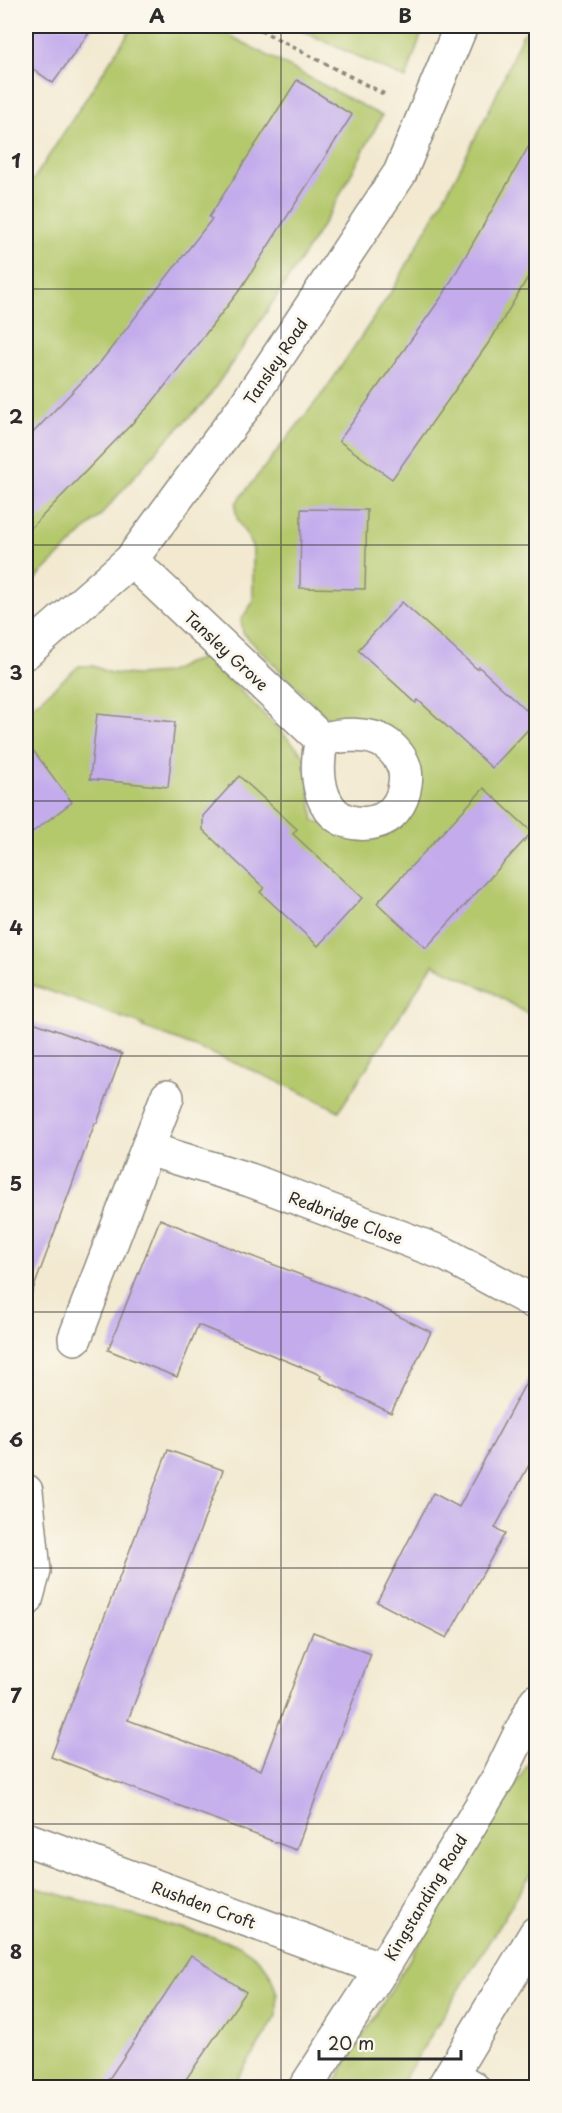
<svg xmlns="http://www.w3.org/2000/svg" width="562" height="2113" font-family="'Playpen Sans',sans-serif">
<rect width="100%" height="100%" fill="#fbf7ec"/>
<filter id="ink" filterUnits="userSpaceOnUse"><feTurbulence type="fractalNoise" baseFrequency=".0167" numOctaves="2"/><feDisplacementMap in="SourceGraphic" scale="12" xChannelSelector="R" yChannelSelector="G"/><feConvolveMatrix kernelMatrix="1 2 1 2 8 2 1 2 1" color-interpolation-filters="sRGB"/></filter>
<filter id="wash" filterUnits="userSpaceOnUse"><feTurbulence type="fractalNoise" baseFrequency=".008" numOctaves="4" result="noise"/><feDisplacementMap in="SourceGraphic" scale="24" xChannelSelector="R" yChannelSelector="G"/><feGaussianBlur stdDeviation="1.35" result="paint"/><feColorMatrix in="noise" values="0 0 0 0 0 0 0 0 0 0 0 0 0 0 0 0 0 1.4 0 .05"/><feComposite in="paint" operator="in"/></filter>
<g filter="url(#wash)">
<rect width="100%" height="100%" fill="#f2e9d0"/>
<g fill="#b4c86c" stroke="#707a4c" stroke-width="1.5">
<polygon points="133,26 212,26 382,116 333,208 312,242 252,334 205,402 166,440 101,515 26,588 26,191"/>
<polygon points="292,26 424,26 406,79"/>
<path d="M 533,27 L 536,27 L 536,1019 L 492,992 L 433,964 L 339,1111 C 276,1078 210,1052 142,1027 L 144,1025 C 104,1012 66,996 26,983 L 26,712 L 79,666 L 93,666 L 110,673 L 136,675 L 167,673 L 187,663 L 204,658 L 215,665 L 305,756 L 314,821 L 367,835 L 419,781 L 335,726 L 243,633 L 241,620 L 253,602 L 253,550 C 249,531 233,525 236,503 L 326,389 L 395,286 L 457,174 L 494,100 L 522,35 Z"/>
<polygon points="536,1751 536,1866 399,2087 332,2087"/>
<polygon points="26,1885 239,1945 256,1957 269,1971 277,1994 277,2016 232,2087 26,2088"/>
</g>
<g id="blocks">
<g fill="#c3abec">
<polygon points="26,26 94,26 53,83 26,64"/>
<polygon points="297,80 352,115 242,287 211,327 150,405 26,533 26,440 98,365 212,219 209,217"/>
<polygon points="537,132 537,262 492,338 392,479 339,441 443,295"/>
<polygon points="301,509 367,510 365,589 300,588"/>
<polygon points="402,602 477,669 479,667 537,720 492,768 418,700 416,703 358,650"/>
<polygon points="97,714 175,722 168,787 90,779"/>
<polygon points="26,741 72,802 26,837"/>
<polygon points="239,776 297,829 293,834 362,898 318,946 260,892 264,888 203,830 203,816"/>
<polygon points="484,788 532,832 426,948 377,903"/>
<polygon points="33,1022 122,1054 97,1123 95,1123 30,1298 26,1297 26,1043"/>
<polygon points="160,1219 238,1251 364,1299 431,1332 391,1413 320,1378 321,1375 198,1325 177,1377 108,1350"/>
<polygon points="537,1362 537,1450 495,1528 505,1533 447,1638 377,1602 433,1493 459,1507"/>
<polygon points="168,1450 223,1470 128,1720 261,1770 313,1632 371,1654 296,1850 51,1757"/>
<polygon points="191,1955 246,1992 180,2088 103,2088"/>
</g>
</g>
</g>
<g filter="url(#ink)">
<use href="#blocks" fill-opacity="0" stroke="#8e8a7e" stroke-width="1.5"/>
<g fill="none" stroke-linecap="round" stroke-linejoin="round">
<defs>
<g id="minor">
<path d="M 131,560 L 322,740 C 316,762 316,796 334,813 C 349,828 382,827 395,809 C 401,802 404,793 405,784 C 408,768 400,755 388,745 C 372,732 341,734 322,740"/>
<polyline points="26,652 131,560 247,403 400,173 461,26"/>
<polyline points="148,1149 250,1180 445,1254 536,1303"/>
<polyline points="75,1338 167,1097"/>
<polyline points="26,1491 34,1571 26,1600"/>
<polyline points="26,1839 382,1969"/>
<polyline points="451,2075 473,2088"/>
</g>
<g id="major">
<polyline points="305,2088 382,1969 499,1777 536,1701"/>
<polyline points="443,2088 536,1933"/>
</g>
</defs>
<use href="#minor" stroke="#8e8a7e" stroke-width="36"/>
<use href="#major" stroke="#8e8a7e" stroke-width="36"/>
<polyline stroke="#8e8a7e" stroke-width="4" stroke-dasharray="4.5 4.5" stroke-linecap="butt" points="252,26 386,95"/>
<use href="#minor" stroke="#fff" stroke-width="33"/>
<use href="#major" stroke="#fff" stroke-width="33"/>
</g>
</g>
<path fill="none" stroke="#2b2b2b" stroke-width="1.5" stroke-opacity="0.55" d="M 281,26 L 281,2088M 26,289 L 536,289M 26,545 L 536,545M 26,801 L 536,801M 26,1056 L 536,1056M 26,1312 L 536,1312M 26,1568 L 536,1568M 26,1824 L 536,1824"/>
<g text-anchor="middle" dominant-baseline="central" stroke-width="6" stroke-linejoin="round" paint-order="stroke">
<g font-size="16" fill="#2b2b2b" stroke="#fbf7ec">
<text transform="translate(275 361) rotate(-56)">Tansley Road</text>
<text transform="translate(227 650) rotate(43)">Tansley Grove</text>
<text transform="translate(346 1217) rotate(21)">Redbridge Close</text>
<text transform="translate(425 1897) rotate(-59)">Kingstanding Road</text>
<text transform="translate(204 1904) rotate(20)">Rushden Croft</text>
</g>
</g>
<rect width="562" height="2113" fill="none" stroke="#fbf7ec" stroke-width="66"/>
<path d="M319 2050v9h142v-9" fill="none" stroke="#2b2b2b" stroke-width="3"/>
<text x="328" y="2050" font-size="18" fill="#2b2b2b" stroke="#fbf7ec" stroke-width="4.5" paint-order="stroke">20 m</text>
<rect x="33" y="33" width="496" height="2047" fill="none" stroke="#2b2b2b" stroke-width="2"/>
<g font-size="20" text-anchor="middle" font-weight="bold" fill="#2b2b2b">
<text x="157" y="23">A</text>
<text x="405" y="23">B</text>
<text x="16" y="168">1</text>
<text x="16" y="424">2</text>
<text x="16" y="680">3</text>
<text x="16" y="935">4</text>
<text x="16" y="1191">5</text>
<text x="16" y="1447">6</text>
<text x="16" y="1703">7</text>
<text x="16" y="1959">8</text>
</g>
</svg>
